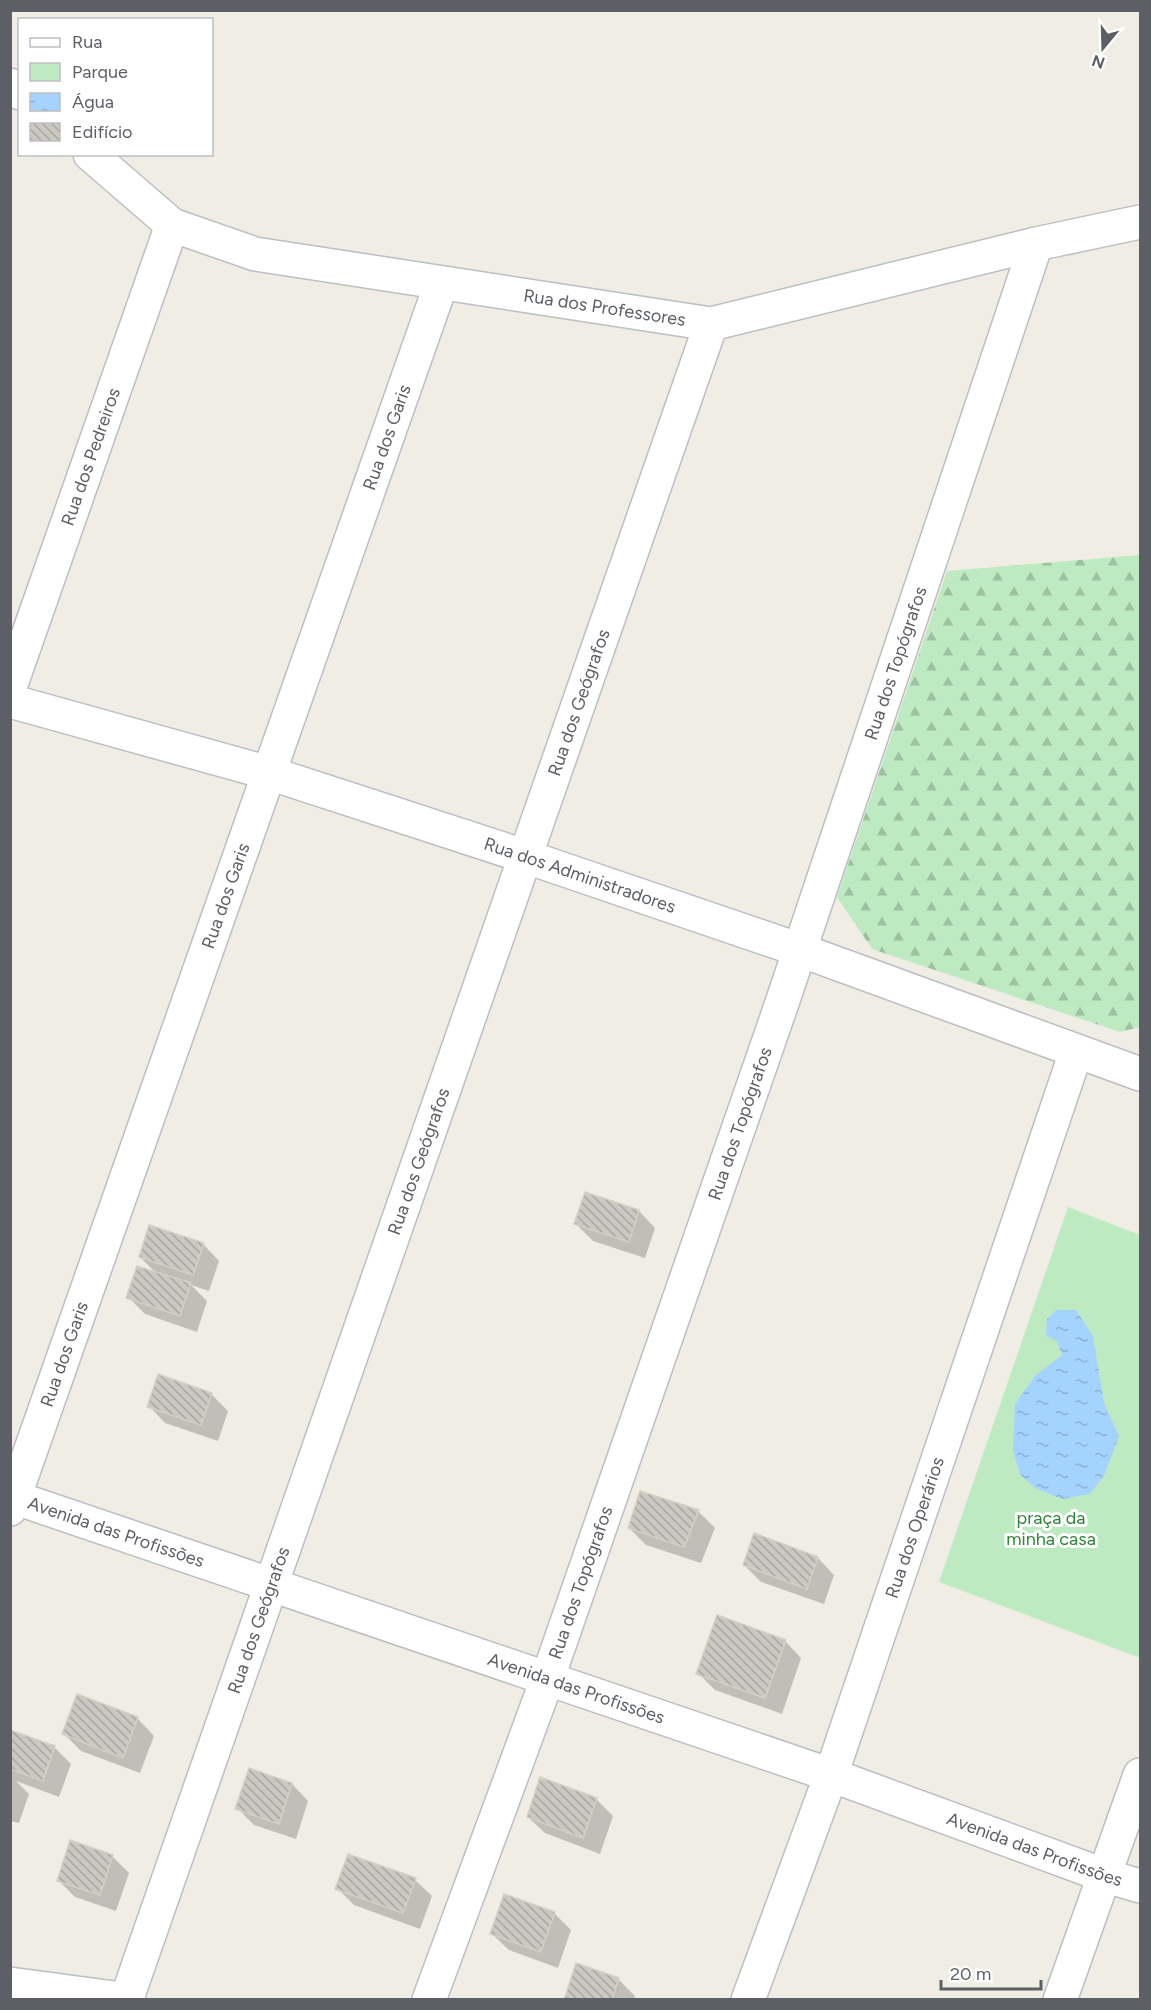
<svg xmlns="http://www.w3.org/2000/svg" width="1151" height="2010" font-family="Figtree,sans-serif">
<defs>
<pattern id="forest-firs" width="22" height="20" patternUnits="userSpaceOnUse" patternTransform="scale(1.5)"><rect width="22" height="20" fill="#beeac1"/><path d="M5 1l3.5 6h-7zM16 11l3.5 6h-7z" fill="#9ec1a1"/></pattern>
<pattern id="water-ripples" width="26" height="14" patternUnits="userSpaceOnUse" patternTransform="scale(1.5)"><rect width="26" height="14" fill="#a5d3ff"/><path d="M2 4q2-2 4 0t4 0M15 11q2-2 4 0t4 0" fill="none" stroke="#8aafd2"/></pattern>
<pattern id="building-back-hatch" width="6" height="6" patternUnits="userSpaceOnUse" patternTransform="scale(1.5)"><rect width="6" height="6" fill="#cbc8c1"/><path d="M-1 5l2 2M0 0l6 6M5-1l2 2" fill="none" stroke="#a8a6a1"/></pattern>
</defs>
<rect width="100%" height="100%" fill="#f0eee4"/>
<polygon fill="#beeac1" points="1068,1207 1140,1235 1140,1658 939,1582"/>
<polygon fill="url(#forest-firs)" points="1140,555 1140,1027 1120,1032 872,949 837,897 947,571"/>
<polygon fill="url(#water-ripples)" points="1056,1310 1076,1310 1093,1336 1104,1403 1119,1436 1105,1474 1090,1494 1062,1499 1035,1488 1020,1474 1013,1451 1015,1404 1036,1375 1062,1355 1057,1341 1046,1336 1047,1319"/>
<g fill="#0003">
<polygon points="639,1211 655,1228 645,1258 593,1241 576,1224"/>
<polygon points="203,1244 219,1261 209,1291 191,1285 207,1301 197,1332 145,1314 128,1297 157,1274 140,1257"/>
<polygon points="211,1394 228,1411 218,1441 165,1423 149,1406"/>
<polygon points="698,1511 715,1528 701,1563 646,1545 629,1528"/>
<polygon points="818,1558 834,1575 824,1604 761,1582 744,1565"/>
<polygon points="785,1641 801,1658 782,1714 715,1690 698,1673"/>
<polygon points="78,1696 138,1719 154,1736 140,1773 81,1751 64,1734"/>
<polygon points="10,1731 54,1747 71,1764 59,1797 16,1781 29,1794 19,1823 10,1821"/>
<polygon points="292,1784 308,1801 296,1839 254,1825 237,1808"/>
<polygon points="596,1799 613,1816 600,1854 545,1833 528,1817"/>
<polygon points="112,1856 129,1873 116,1911 75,1897 58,1880"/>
<polygon points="415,1880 432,1896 420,1929 354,1905 337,1888"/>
<polygon points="554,1913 571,1930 558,1968 509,1950 492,1934"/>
<polygon points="618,1979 635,1996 634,2000 566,2000"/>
</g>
<g fill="url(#building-back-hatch)" stroke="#d5d0c2" stroke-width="1.5">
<polygon points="585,1192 639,1210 629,1242 574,1224"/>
<polygon points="149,1225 204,1243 193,1275 139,1257"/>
<polygon points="137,1266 191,1283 180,1316 126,1298"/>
<polygon points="158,1374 212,1393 201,1425 147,1407"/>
<polygon points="640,1491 699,1510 684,1547 628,1528"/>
<polygon points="754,1533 818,1557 807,1589 743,1565"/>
<polygon points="717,1615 786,1640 765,1698 696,1674"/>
<polygon points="77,1694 138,1717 123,1758 62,1734"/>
<polygon points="10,1730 55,1746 43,1781 10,1769"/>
<polygon points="249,1768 292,1783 279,1824 235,1809"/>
<polygon points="540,1777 597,1798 583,1838 527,1817"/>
<polygon points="70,1840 113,1855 100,1895 57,1881"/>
<polygon points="348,1854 416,1878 403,1913 335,1889"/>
<polygon points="504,1894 555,1912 541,1952 490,1934"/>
<polygon points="576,1963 619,1978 612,2000 564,2000"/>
</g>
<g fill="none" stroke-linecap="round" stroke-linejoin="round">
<defs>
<g id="minor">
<polyline points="10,85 20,93"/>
<path id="s1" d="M 90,154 L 172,225 L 255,254 L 711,324 L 1036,244 L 1140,222"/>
<path id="s2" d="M 10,687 L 172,225"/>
<path id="s3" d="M 10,701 L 269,773 L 527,857 L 800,950 L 1140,1074"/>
<path id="s4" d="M 10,1496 L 831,1775 L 1106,1876 L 1140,1886"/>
<path id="s5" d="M 10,1509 L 441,284"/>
<polyline points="10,1984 129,2000"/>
<path id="s6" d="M 127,1998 L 711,324"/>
<path id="s7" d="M 429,2000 L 547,1680 L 782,1003 L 1036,244"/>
<path id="s8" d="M 748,2000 L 831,1775 L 1076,1052"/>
<polyline points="1060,2000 1140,1775"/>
</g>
</defs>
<use href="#minor" stroke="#bcbec4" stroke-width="36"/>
<use href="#minor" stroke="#fff" stroke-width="33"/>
</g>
<g text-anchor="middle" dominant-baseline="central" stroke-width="6" stroke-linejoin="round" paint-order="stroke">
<g font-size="18" fill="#5c6066" stroke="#fff">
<text stroke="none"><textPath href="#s1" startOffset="550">Rua dos Professores</textPath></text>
<text stroke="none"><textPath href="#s5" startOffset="1136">Rua dos Garis</textPath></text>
<text stroke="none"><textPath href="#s2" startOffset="244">Rua dos Pedreiros</textPath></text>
<text stroke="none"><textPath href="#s7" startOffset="1416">Rua dos Topógrafos</textPath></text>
<text stroke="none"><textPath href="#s6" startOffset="1372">Rua dos Geógrafos</textPath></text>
<text stroke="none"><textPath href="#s3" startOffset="596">Rua dos Administradores</textPath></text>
<text stroke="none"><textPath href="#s5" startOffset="650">Rua dos Garis</textPath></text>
<text stroke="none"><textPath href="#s7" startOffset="930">Rua dos Topógrafos</textPath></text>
<text stroke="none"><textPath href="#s6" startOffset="886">Rua dos Geógrafos</textPath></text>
<text stroke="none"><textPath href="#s5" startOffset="164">Rua dos Garis</textPath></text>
<text stroke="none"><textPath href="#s8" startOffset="501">Rua dos Operários</textPath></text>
<text stroke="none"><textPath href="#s4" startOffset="112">Avenida das Profissões</textPath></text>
<text stroke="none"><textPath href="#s7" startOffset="444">Rua dos Topógrafos</textPath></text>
<text stroke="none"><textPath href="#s6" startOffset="400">Rua dos Geógrafos</textPath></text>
<text stroke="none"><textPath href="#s4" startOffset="598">Avenida das Profissões</textPath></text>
<text stroke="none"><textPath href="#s4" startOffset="1084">Avenida das Profissões</textPath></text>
</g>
<g font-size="18" fill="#2d8535" stroke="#fff">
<text x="1051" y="1518">praça da<tspan x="1051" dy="21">minha casa</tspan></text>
</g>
</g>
<rect width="1151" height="2010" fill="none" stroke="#5c6066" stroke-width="24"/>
<rect x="18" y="18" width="195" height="138" fill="#ffffff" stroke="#bebfc2" stroke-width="1.5"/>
<rect x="30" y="38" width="30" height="9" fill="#ffffff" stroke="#bebfc2" stroke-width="1.5"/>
<text x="72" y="48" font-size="18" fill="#5c6066">Rua</text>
<rect x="30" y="63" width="30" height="18" fill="#beeac1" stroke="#bebfc2" stroke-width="1.5"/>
<text x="72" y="78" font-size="18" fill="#5c6066">Parque</text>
<rect x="30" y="93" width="30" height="18" fill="url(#water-ripples)" stroke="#bebfc2" stroke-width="1.5"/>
<text x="72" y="108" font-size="18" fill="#5c6066">Água</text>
<rect x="30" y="123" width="30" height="18" fill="url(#building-back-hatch)" stroke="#bebfc2" stroke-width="1.5"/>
<text x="72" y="138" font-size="18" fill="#5c6066">Edifício</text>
<g transform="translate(1103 48) rotate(199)" stroke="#ffffff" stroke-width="4.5" paint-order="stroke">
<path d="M0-4.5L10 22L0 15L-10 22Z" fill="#5c6066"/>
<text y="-9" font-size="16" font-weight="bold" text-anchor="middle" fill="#5c6066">N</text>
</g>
<path d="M941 1980v9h100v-9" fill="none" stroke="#5c6066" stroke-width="3"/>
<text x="950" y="1980" font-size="18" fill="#5c6066" stroke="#ffffff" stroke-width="4.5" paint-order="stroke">20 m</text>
</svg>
